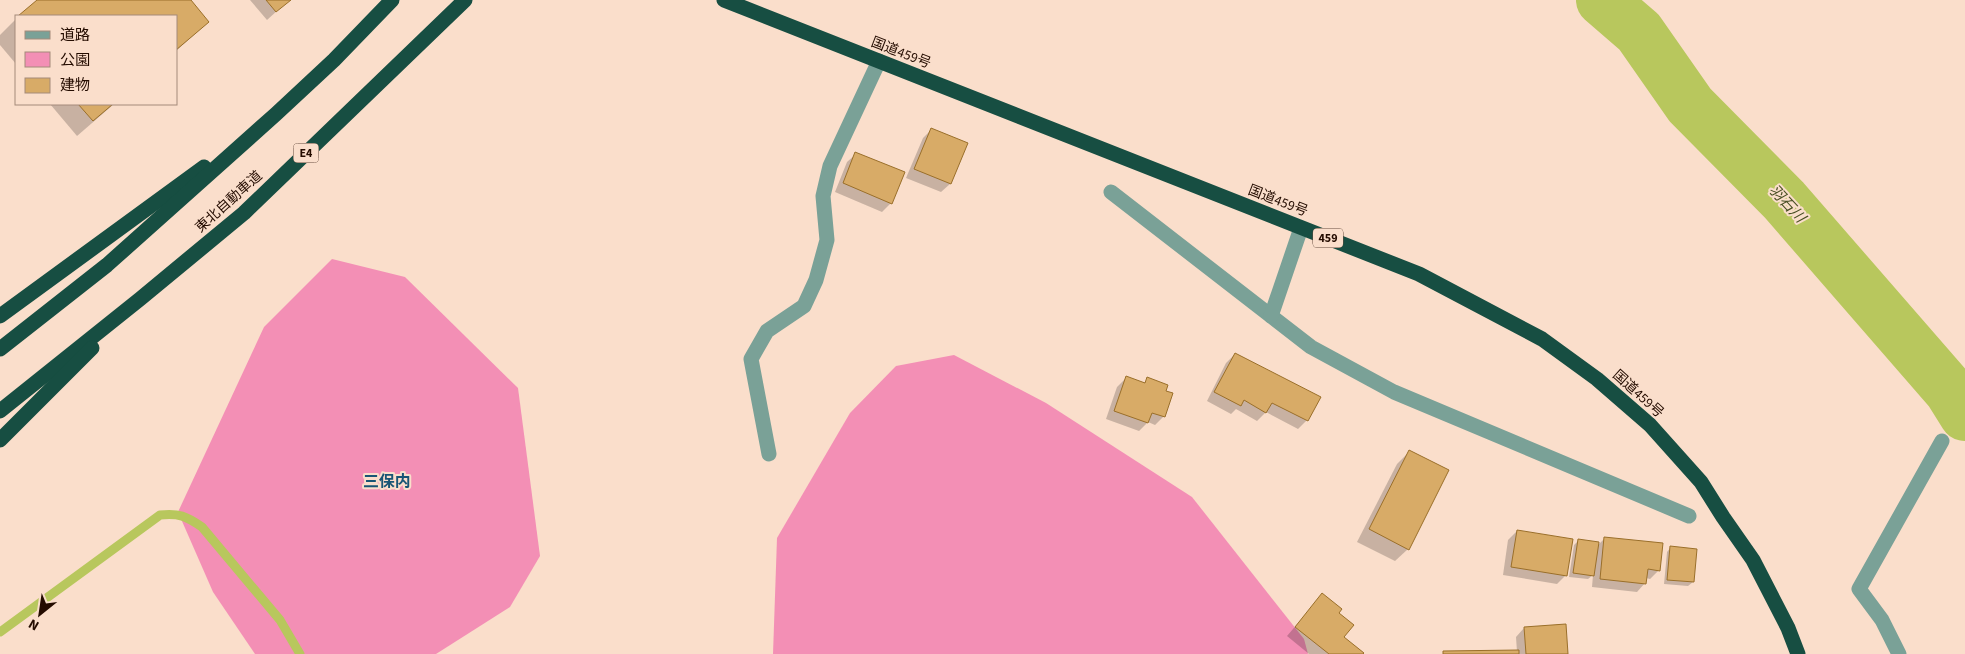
<svg xmlns="http://www.w3.org/2000/svg" width="1965" height="654" font-family="'Source Sans 3','Noto Sans JP',sans-serif">
<rect width="100%" height="100%" fill="#fadecb"/>
<g fill="#f38fb5">
<polygon points="332,259 405,277 518,388 540,556 510,607 436,654 255,654 213,592 178,512 264,327"/>
<polygon points="954,355 1046,403 1192,497 1304,639 1308,654 773,654 777,538 850,413 896,366"/>
</g>
<g fill="#0003">
<polygon points="39,0 189,0 208,22 176,51 176,16 20,16"/>
<polygon points="250,0 289,0 267,20"/>
<polygon points="16,19 16,64 0,45 0,35"/>
<polygon points="50,104 114,104 77,136"/>
<polygon points="932,129 967,144 950,184 941,192 906,178 923,138"/>
<polygon points="856,154 891,203 882,212 835,192 847,162"/>
<polygon points="1235,354 1307,420 1298,429 1266,412 1257,421 1236,409 1231,414 1207,401 1226,363"/>
<polygon points="1126,378 1143,384 1148,379 1164,391 1164,416 1155,425 1148,422 1139,431 1106,419 1117,387"/>
<polygon points="1410,451 1408,549 1395,561 1357,542 1397,464"/>
<polygon points="1517,531 1566,575 1557,584 1503,575 1508,540"/>
<polygon points="1604,539 1659,570 1650,579 1646,578 1645,583 1637,592 1592,587 1593,575 1588,579 1569,577 1574,545 1579,540 1597,546"/>
<polygon points="1671,547 1693,582 1688,586 1664,584 1667,552"/>
<polygon points="1322,595 1337,613 1342,637 1361,654 1309,654 1287,636"/>
<polygon points="1524,628 1567,654 1442,654 1517,652 1516,637"/>
</g>
<g fill="none" stroke-linecap="round" stroke-linejoin="round">
<path stroke="#b8c75d" stroke-width="9" d="M 0,632 L 160,515 C 179,513 186,516 202,527 L 280,620 L 300,654"/>
<polyline stroke="#b8c75d" stroke-width="52" points="1602,0 1639,32 1690,105 1784,200 1950,391 1965,415"/>
</g>
<g fill="#d8ab67" stroke="#9a6f2a">
<polygon points="37,0 191,0 209,22 176,50 176,16 18,16"/>
<polygon points="266,0 291,0 276,12"/>
<polygon points="78,104 113,104 93,121"/>
<polygon points="931,128 968,143 951,184 914,169"/>
<polygon points="855,152 905,172 892,204 843,183"/>
<polygon points="1235,353 1321,397 1308,421 1272,403 1266,413 1244,400 1241,406 1214,392"/>
<polygon points="1126,376 1145,383 1147,377 1168,385 1166,391 1173,393 1165,417 1152,413 1148,423 1114,411"/>
<polygon points="1409,450 1449,470 1409,550 1369,529"/>
<polygon points="1517,530 1573,539 1567,576 1511,567"/>
<polygon points="1604,537 1663,543 1660,571 1648,569 1646,584 1600,579"/>
<polygon points="1578,539 1599,542 1594,576 1573,573"/>
<polygon points="1670,546 1697,549 1694,582 1667,580"/>
<polygon points="1322,593 1342,609 1339,613 1354,625 1344,637 1364,653 1363,654 1329,654 1295,627"/>
<polygon points="1566,624 1568,654 1526,654 1524,627"/>
<polygon points="1519,650 1519,654 1443,654 1443,651"/>
</g>
<g fill="none" stroke-linecap="round" stroke-linejoin="round">
<g stroke="#7aa197" stroke-width="15">
<polyline points="1111,192 1311,347 1394,392 1689,516"/>
<polyline points="1271,316 1301,228"/>
<polyline points="769,454 751,359 767,331 804,306 816,280 827,240 823,196 830,166 879,61"/>
<polyline points="1899,654 1882,620 1859,589 1942,441"/>
</g>
<g stroke="#174e42" stroke-width="15">
<polyline points="724,0 1419,274 1542,339 1597,379 1650,425 1701,482 1723,517 1753,560 1788,628 1798,654"/>
<polyline points="0,316 204,167"/>
<polyline points="0,349 107,265 276,114 334,60 392,0"/>
<polyline points="0,411 140,299 244,213 465,0"/>
<polyline points="0,440 92,348"/>
</g>
</g>
<g text-anchor="middle" dominant-baseline="central" stroke-width="4" stroke-linejoin="round" paint-order="stroke">
<g fill="#fadecb" stroke="#644b3d" stroke-width="1">
<rect x="293.5" y="143.5" width="25" height="19" rx="4"/>
<rect x="1313" y="228.5" width="30" height="19" rx="4"/>
</g>
<g font-size="12" font-weight="bold" fill="#240c00">
<text x="306" y="153">E4</text>
<text x="1328" y="238">459</text>
</g>
<g font-size="14" fill="#240c00" stroke="#fadecb">
<text transform="translate(901 53) rotate(21)">国道459号</text>
<text transform="translate(1278 201) rotate(21)">国道459号</text>
<text transform="translate(229 202) rotate(-42)">東北自動車道</text>
<text transform="translate(1638 394) rotate(42)">国道459号</text>
</g>
<g font-size="15" font-style="italic" fill="#484e23" stroke="#fadecb">
<text transform="translate(1787 204) rotate(47)">羽石川</text>
</g>
<g font-size="16" font-weight="bold" fill="#185575" stroke="#fadecb">
<text x="387" y="482">三保内</text>
</g>
</g>
<rect x="15" y="15" width="162" height="90" fill="#fadecb" stroke="#a48a7a"/>
<rect x="25" y="31" width="25" height="8" fill="#7aa197" stroke="#a48a7a"/>
<text x="60" y="40" font-size="15" fill="#240c00">道路</text>
<rect x="25" y="52" width="25" height="15" fill="#f38fb5" stroke="#a48a7a"/>
<text x="60" y="65" font-size="15" fill="#240c00">公園</text>
<rect x="25" y="78" width="25" height="15" fill="#d8ab67" stroke="#a48a7a"/>
<text x="60" y="90" font-size="15" fill="#240c00">建物</text>
<g transform="translate(40 614) rotate(210)" stroke="#fadecb" stroke-width="4" paint-order="stroke">
<path d="M0-4L9 19L0 12L-9 19Z" fill="#240c00"/>
<text y="-8" font-size="14" font-weight="bold" text-anchor="middle" fill="#240c00">N</text>
</g>
</svg>
